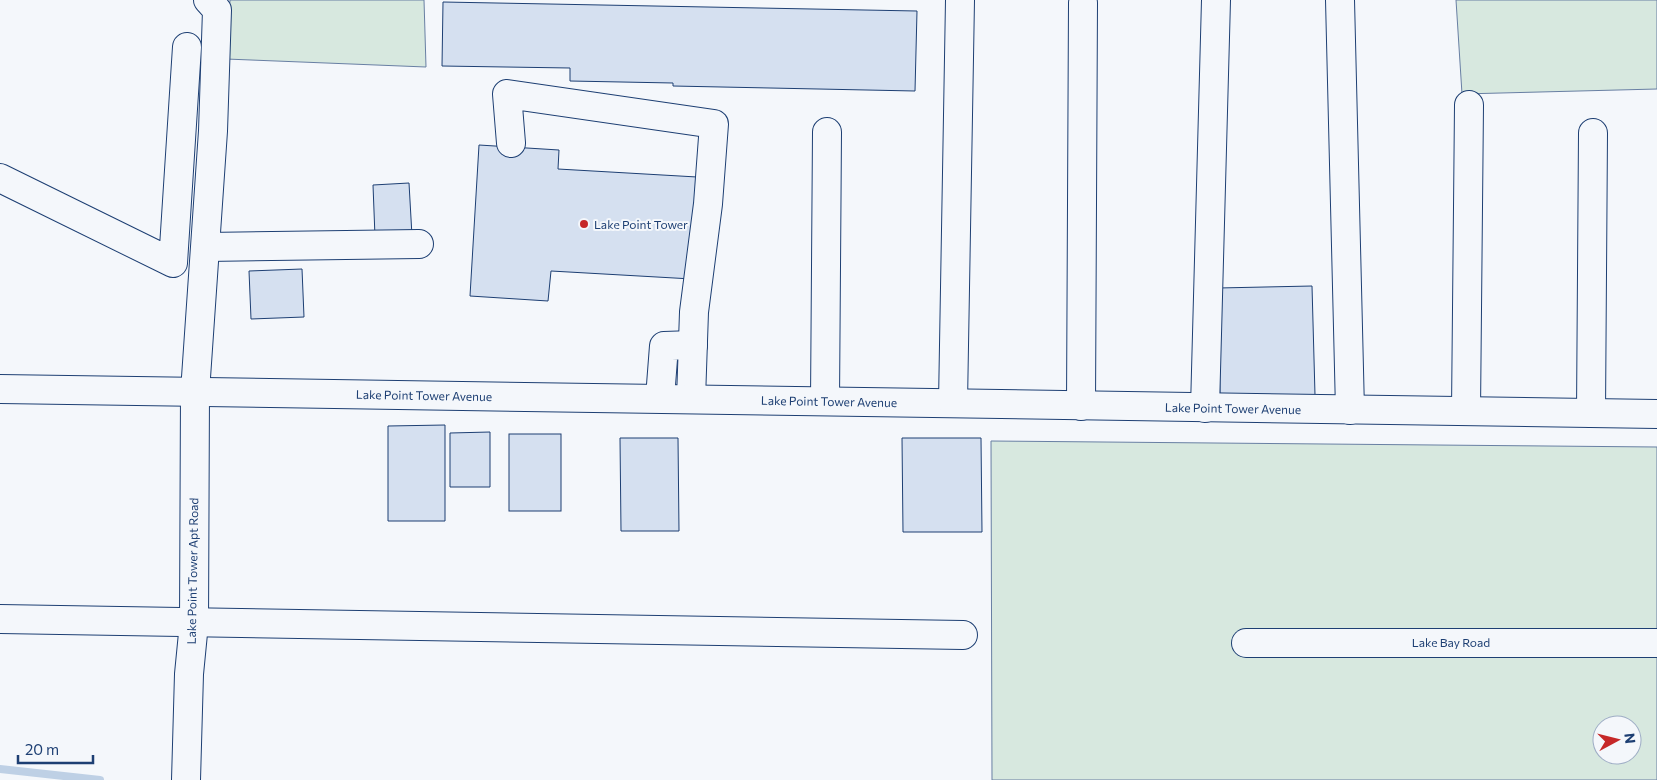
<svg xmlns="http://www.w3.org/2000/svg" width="1657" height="780" font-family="Commissioner,sans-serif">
<rect width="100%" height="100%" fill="#f4f7fb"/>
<g fill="#d7e8df" stroke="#687fa3" fill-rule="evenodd">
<polygon points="230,0 424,0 426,67 226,59"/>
<polygon points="1456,0 1657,0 1657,89 1462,94"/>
<path d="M 991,441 L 1657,447 L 1657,780 L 992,780 ZM 1602,725 L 1632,725 L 1632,755 L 1602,755 Z"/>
</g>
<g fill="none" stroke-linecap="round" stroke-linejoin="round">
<polyline stroke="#bed0e5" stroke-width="8" points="0,769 100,780"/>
</g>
<g fill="#d5e0f0" stroke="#1d3f73">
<polygon points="443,2 917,11 915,91 673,86 673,83 570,81 570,68 442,66"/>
<polygon points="479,145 559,150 558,169 697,177 692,279 551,271 548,301 470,296"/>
<polygon points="409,183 412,236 375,237 373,185"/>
<polygon points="302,269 304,317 251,319 249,271"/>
<polygon points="1312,286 1315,395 1220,397 1218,288"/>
<polygon points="445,425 445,521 388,521 388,426"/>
<polygon points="490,432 490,487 450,487 450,433"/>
<rect x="509" y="434" width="52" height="77"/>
<polygon points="620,438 678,438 679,531 621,531"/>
<polygon points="902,438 981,438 982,532 903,532"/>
</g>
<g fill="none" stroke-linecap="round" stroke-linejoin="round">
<defs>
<g id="minor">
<polyline points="1340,0 1350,410"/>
<polyline points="511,143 507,94 714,124 708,204 694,312 691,399"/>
<polyline points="0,178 173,263 187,47"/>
<polyline points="206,247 419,244"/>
<polyline points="0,389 1657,414"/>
<polyline points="660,398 664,346 693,345"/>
<polyline points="825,401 827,132"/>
<polyline points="953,403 960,0"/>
<polyline points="1081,406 1083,3"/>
<polyline points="1205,408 1216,0"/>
<polyline points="1466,411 1469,105"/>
<polyline points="1591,413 1593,133"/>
<polyline points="0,619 963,635"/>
<polyline points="1246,643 1657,643"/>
<polyline points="186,780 189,674 194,623 195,392 213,131 217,10 208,0"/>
</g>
</defs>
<use href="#minor" stroke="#1d3f73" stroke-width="30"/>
<use href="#minor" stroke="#f4f7fb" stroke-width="28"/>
</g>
<circle fill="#c62828" stroke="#f4f7fb" stroke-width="2" cx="584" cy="224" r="5"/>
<g text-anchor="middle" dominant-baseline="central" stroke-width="4" stroke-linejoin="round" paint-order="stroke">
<g font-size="12" fill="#1d3f73" stroke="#f4f7fb" text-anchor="start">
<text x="594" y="224">Lake Point Tower</text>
</g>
<g font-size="12" fill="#1d3f73" stroke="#f4f7fb">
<text transform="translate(424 395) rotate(1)">Lake Point Tower Avenue</text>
<text transform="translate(829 401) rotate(1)">Lake Point Tower Avenue</text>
<text transform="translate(1233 408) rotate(1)">Lake Point Tower Avenue</text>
<text transform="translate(192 571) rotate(-89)">Lake Point Tower Apt Road</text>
<text x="1451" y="642">Lake Bay Road</text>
</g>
</g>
<g transform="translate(1617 740) rotate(83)"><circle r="24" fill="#f4f7fb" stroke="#9eadc5"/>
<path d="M0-4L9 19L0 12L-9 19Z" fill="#c62828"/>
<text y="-8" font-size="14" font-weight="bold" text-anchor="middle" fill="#1d3f73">N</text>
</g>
<path d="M18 755v8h75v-8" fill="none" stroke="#1d3f73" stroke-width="2.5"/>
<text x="25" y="755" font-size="15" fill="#1d3f73" stroke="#f4f7fb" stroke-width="4" paint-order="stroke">20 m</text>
</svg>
